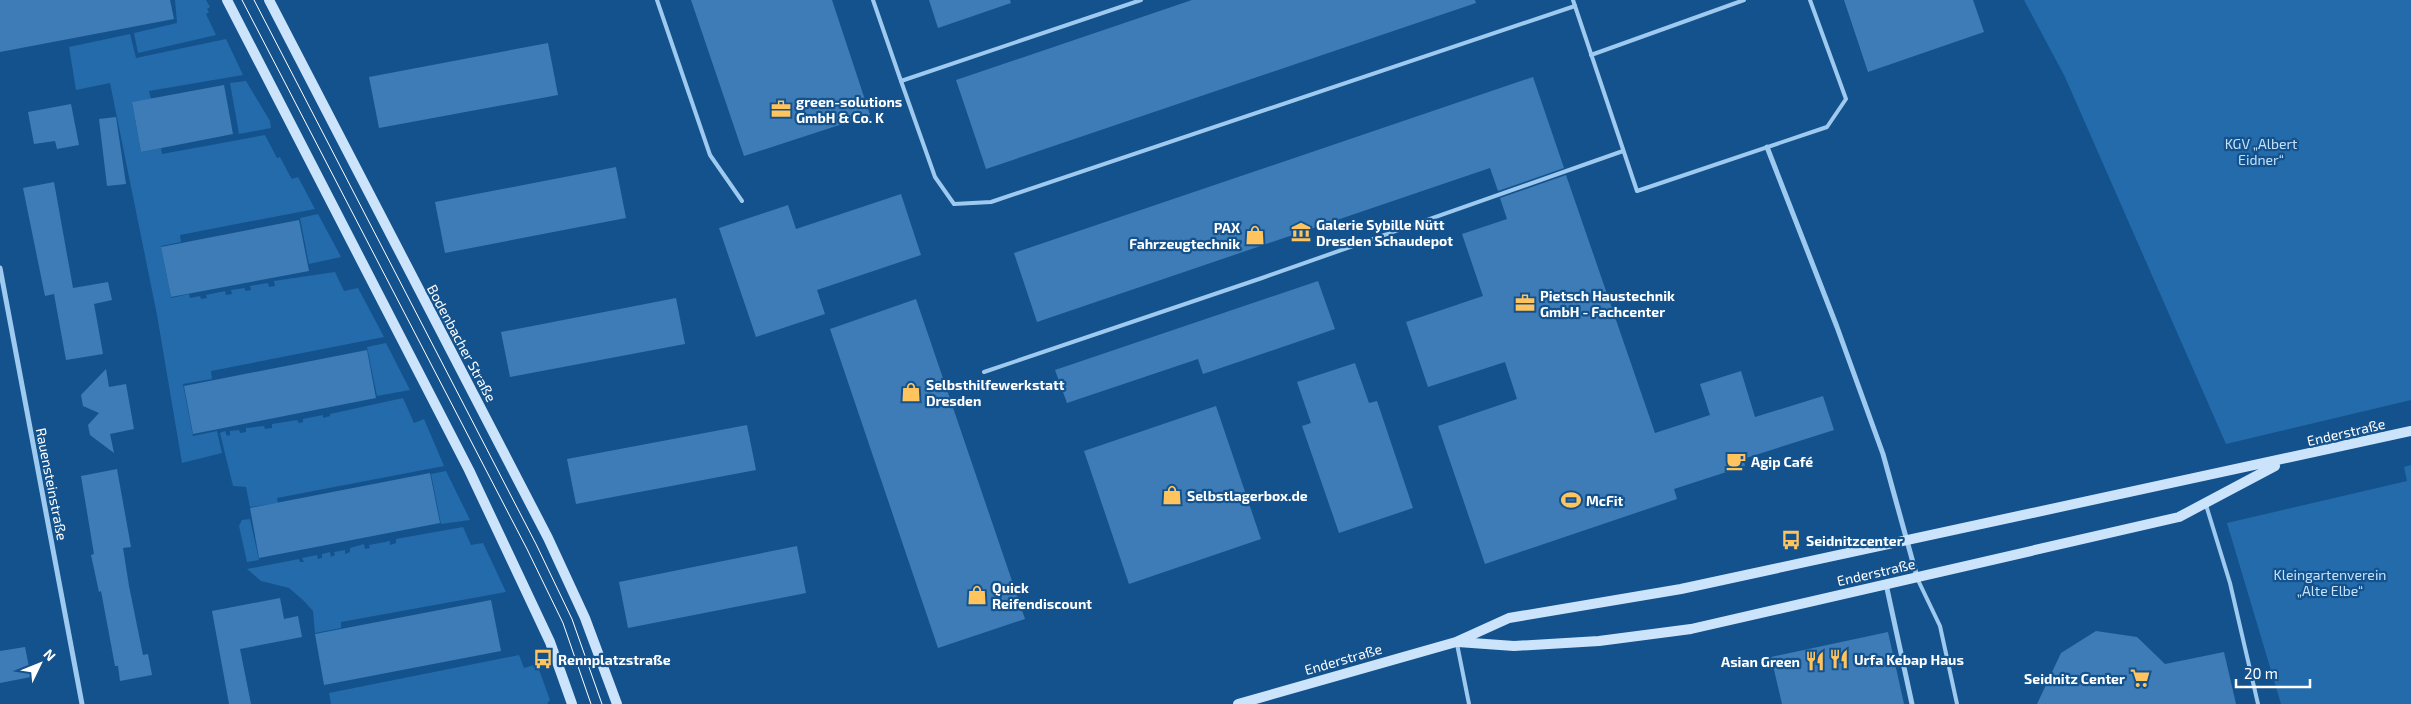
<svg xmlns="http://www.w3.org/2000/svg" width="2411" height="704" font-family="'Exo 2',sans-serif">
<rect width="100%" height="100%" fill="#14528d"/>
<g fill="#236baa">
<polygon points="175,0 206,0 210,7 207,9 209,12 206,14 216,35 138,53 134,33 177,23"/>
<polygon points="2024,0 2411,0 2411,400 2226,444 2065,77"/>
<polygon points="130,34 136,58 226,39 243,75 149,91 151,99 132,102 141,152 161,148 162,154 265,135 277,158 280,157 290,176 292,179 298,177 315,209 180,235 181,242 161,246 171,298 189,294 190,298 200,296 201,299 207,298 206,295 225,291 226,295 232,294 231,290 244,288 246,291 251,290 250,286 268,283 269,287 275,286 274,281 335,272 344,291 358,288 384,337 211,371 212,379 183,384 193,436 217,431 222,453 182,463 157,315 110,83 76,90 69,47"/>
<polygon points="246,81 270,121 271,128 239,134 230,83"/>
<polygon points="318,214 341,257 309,264 300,218"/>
<polygon points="386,343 410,390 377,396 367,347"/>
<polygon points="403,398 414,423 424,419 444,466 277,498 278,503 250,507 246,487 233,486 220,433 225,431 227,436 230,435 230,431 239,430 240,433 246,432 246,428 264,426 265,429 272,428 272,424 297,420 299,423 303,422 303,419 323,415 323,418 330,416 330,414"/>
<polygon points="2411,465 2411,704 2281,704 2227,523 2407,481 2404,467"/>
<polygon points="446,471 470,520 441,524 431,474"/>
<polygon points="250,519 259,560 247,562 239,526 242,520"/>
<polygon points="463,527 471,545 483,543 506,592 341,622 341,628 315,633 313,611 304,601 289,588 261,581 247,569 299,559 300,562 304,562 302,558 317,555 318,559 322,558 322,554 330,552 331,557 335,555 334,552 345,550 345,554 350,552 350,548 364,544 365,549 370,548 369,545 390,541 390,545 396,543 396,539"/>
<polygon points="519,655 524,668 537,664 550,700 547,704 331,704 329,693"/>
</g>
<g fill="#3d7cb6">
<polygon points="0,0 170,0 174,19 0,52"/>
<polygon points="691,0 832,0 870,115 744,156"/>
<polygon points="929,0 1010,0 1011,3 938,28"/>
<polygon points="1192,0 1475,0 1476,3 986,169 956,80"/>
<polygon points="1844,0 1973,0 1984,32 1868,72"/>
<polygon points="548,43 558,95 379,128 369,77"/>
<polygon points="1533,77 1564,168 1498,191 1490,168 1037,322 1014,253"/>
<polygon points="224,85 233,134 141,152 132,102"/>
<polygon points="71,104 79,145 57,149 55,141 34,144 28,112"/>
<polygon points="116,117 126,184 107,186 99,119"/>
<polygon points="616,167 626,218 445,253 435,202"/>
<polygon points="1566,175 1655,433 1710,415 1700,384 1741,371 1755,417 1823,396 1834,430 1743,459 1745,466 1674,489 1677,499 1485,564 1438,426 1517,399 1505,362 1428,387 1406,322 1483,296 1462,234 1507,219 1500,198"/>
<polygon points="54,182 73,288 108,282 112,300 94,304 103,354 66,360 54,294 45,296 23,188"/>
<polygon points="901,194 921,255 817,290 825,314 756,337 719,228 788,205 796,229"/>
<polygon points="299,220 309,271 171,297 161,247"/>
<polygon points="1318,281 1335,329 1203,374 1198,359 1067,403 1055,370"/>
<polygon points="676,298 685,344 510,377 501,332"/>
<polygon points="916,299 1025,619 938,648 830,329"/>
<polygon points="367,350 376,398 193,434 184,386"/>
<polygon points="1355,363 1369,403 1377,401 1413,508 1339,533 1302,426 1311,423 1297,382"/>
<polygon points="106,369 109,387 126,384 134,429 110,434 114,453 90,435 88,425 99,413 83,406 81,395"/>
<polygon points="1216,406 1261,539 1129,584 1084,451"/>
<polygon points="747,425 756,470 576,504 567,459"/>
<polygon points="117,469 131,547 123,548 129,586 143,655 148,654 152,675 120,681 118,666 115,666 101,591 99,592 91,555 94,554 81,476"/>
<polygon points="430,473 440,523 259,558 250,508"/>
<polygon points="797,546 806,593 628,628 619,582"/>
<polygon points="280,598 284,619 298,616 302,637 240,649 251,704 229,704 212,611"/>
<polygon points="491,600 501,651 324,685 315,634"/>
<polygon points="2096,631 2137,637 2165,664 2224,652 2236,704 2037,704 2061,653"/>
<polygon points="1888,632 1904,704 1782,704 1771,657"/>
<polygon points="25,647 31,677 0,683 0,651"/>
</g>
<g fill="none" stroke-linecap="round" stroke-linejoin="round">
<g stroke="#9ecaf0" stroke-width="4">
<polyline points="657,0 710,155 742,201"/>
<polyline points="873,0 901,81 1141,0"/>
<polyline points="1573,0 1637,191 1827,127 1846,99 1810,0"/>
<polyline points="1591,55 1744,0"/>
<polyline points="901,81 935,177 954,204 991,202 1575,6"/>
<polyline points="984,372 1262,278 1623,151"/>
<polyline points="2206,505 2230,583 2258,704"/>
<polyline points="1917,578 1940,626 1957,704"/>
<polyline points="1457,644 1469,704"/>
</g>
<g stroke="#9ecaf0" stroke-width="5">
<polyline points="1767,147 1837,327 1883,454 1917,577"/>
<polyline points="0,268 82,704"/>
<polyline points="1886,584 1912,704"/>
</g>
<g stroke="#cce4fb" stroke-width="10">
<polyline points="227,0 469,470 550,642 572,704"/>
<polyline points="269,0 548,538 585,618 617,704"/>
<polyline points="1458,642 1514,646 1599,641 1691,629 2179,517 2275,466"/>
<polyline points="1238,704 1456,642 1509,618 1681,589 2411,431"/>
</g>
<g stroke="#fff" stroke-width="1">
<polyline points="242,0 527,549 563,623 591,704"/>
<polyline points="254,0 536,544 572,619 602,704"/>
</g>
</g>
<defs>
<symbol id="office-bare" viewBox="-9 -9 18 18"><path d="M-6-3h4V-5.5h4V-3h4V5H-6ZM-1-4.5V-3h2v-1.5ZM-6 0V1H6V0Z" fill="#ffc45d" stroke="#14528d" stroke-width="2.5" paint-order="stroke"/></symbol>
<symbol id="museum-bare" viewBox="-9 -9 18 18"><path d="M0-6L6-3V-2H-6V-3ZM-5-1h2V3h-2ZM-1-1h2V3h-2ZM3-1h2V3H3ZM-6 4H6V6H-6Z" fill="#ffc45d" stroke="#14528d" stroke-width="2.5" paint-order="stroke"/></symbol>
<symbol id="shop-bare" viewBox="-9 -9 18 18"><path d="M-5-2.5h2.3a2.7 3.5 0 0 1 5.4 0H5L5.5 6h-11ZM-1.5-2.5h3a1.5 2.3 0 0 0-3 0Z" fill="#ffc45d" stroke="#14528d" stroke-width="2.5" paint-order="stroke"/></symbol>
<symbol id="cafe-bare" viewBox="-9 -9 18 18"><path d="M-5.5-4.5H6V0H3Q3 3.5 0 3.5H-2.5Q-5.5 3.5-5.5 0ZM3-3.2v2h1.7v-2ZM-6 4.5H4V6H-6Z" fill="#ffc45d" stroke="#14528d" stroke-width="2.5" paint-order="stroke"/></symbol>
<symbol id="stadium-bare" viewBox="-9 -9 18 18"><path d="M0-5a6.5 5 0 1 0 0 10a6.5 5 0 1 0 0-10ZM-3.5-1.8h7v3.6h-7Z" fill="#ffc45d" stroke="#14528d" stroke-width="2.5" paint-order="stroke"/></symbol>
<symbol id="bus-bare" viewBox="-9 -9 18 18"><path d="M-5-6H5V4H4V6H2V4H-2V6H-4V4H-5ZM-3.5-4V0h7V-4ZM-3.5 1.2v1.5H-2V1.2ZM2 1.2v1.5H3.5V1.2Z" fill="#ffc45d" stroke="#14528d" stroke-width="2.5" paint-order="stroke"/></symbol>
<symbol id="restaurant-bare" viewBox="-9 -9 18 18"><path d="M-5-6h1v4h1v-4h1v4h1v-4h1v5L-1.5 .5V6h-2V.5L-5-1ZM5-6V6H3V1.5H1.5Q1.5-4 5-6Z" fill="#ffc45d" stroke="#14528d" stroke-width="2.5" paint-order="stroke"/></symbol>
<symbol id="supermarket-bare" viewBox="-9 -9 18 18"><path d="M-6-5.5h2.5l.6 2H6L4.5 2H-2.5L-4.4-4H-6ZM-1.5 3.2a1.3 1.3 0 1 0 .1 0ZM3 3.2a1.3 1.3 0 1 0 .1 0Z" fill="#ffc45d" stroke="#14528d" stroke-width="2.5" paint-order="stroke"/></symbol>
</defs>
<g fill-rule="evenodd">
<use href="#office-bare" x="767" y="95" width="28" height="28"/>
<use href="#museum-bare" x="1287" y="218" width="28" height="28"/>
<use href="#shop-bare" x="1241" y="221" width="28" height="28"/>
<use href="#office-bare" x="1511" y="289" width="28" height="28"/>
<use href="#shop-bare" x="897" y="378" width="28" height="28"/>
<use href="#cafe-bare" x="1722" y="447" width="28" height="28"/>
<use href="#shop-bare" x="1158" y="481" width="28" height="28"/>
<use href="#stadium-bare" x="1557" y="486" width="28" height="28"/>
<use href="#bus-bare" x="1777" y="526" width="28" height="28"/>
<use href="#shop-bare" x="963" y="581" width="28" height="28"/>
<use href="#bus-bare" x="529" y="645" width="28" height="28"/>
<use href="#restaurant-bare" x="1825" y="645" width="28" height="28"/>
<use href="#restaurant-bare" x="1801" y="647" width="28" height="28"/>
<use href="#supermarket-bare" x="2126" y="664" width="28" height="28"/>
</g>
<g text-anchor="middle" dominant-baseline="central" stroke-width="4.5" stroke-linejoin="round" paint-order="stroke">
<g font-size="14" font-weight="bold" fill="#fff" stroke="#14528d" text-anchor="start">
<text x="796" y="101">green-solutions<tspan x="796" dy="16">GmbH &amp; Co. K</tspan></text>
<text x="1316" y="224">Galerie Sybille Nütt<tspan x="1316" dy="16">Dresden Schaudepot</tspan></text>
<text x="1240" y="227" text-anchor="end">PAX<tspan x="1240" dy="16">Fahrzeugtechnik</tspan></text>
<text x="1540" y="295">Pietsch Haustechnik<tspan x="1540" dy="16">GmbH - Fachcenter</tspan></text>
<text x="926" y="384">Selbsthilfewerkstatt<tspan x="926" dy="16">Dresden</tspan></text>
<text x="1751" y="461">Agip Café</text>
<text x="1187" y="495">Selbstlagerbox.de</text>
<text x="1586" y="500">McFit</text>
<text x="1806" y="540">Seidnitzcenter</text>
<text x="992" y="587">Quick<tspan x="992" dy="16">Reifendiscount</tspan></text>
<text x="558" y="659">Rennplatzstraße</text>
<text x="1854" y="659">Urfa Kebap Haus</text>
<text x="1800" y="661" text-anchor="end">Asian Green</text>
<text x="2125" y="678" text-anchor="end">Seidnitz Center</text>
</g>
<g font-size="14" fill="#c4e2fc" stroke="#14528d">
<text x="2261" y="143">KGV „Albert<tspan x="2261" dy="16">Eidner“</tspan></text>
<text x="2330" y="574">Kleingartenverein<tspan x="2330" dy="16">„Alte Elbe“</tspan></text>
</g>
<g font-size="14" fill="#fff" stroke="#14528d">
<text transform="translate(462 343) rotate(62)">Bodenbacher Straße</text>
<text transform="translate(2346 432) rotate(-13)">Enderstraße</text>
<text transform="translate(52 484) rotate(79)">Rauensteinstraße</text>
<text transform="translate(1876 572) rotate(-13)">Enderstraße</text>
<text transform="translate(1343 659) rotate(-16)">Enderstraße</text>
</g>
</g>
<g transform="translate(40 664) rotate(47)" stroke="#14528d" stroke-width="4" paint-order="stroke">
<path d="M0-4L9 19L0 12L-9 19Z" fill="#ffffff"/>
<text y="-8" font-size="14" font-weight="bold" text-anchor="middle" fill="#ffffff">N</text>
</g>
<path d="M2236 679v8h74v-8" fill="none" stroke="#ffffff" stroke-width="2.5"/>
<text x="2244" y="679" font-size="15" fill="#ffffff" stroke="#14528d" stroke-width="4" paint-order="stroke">20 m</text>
</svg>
